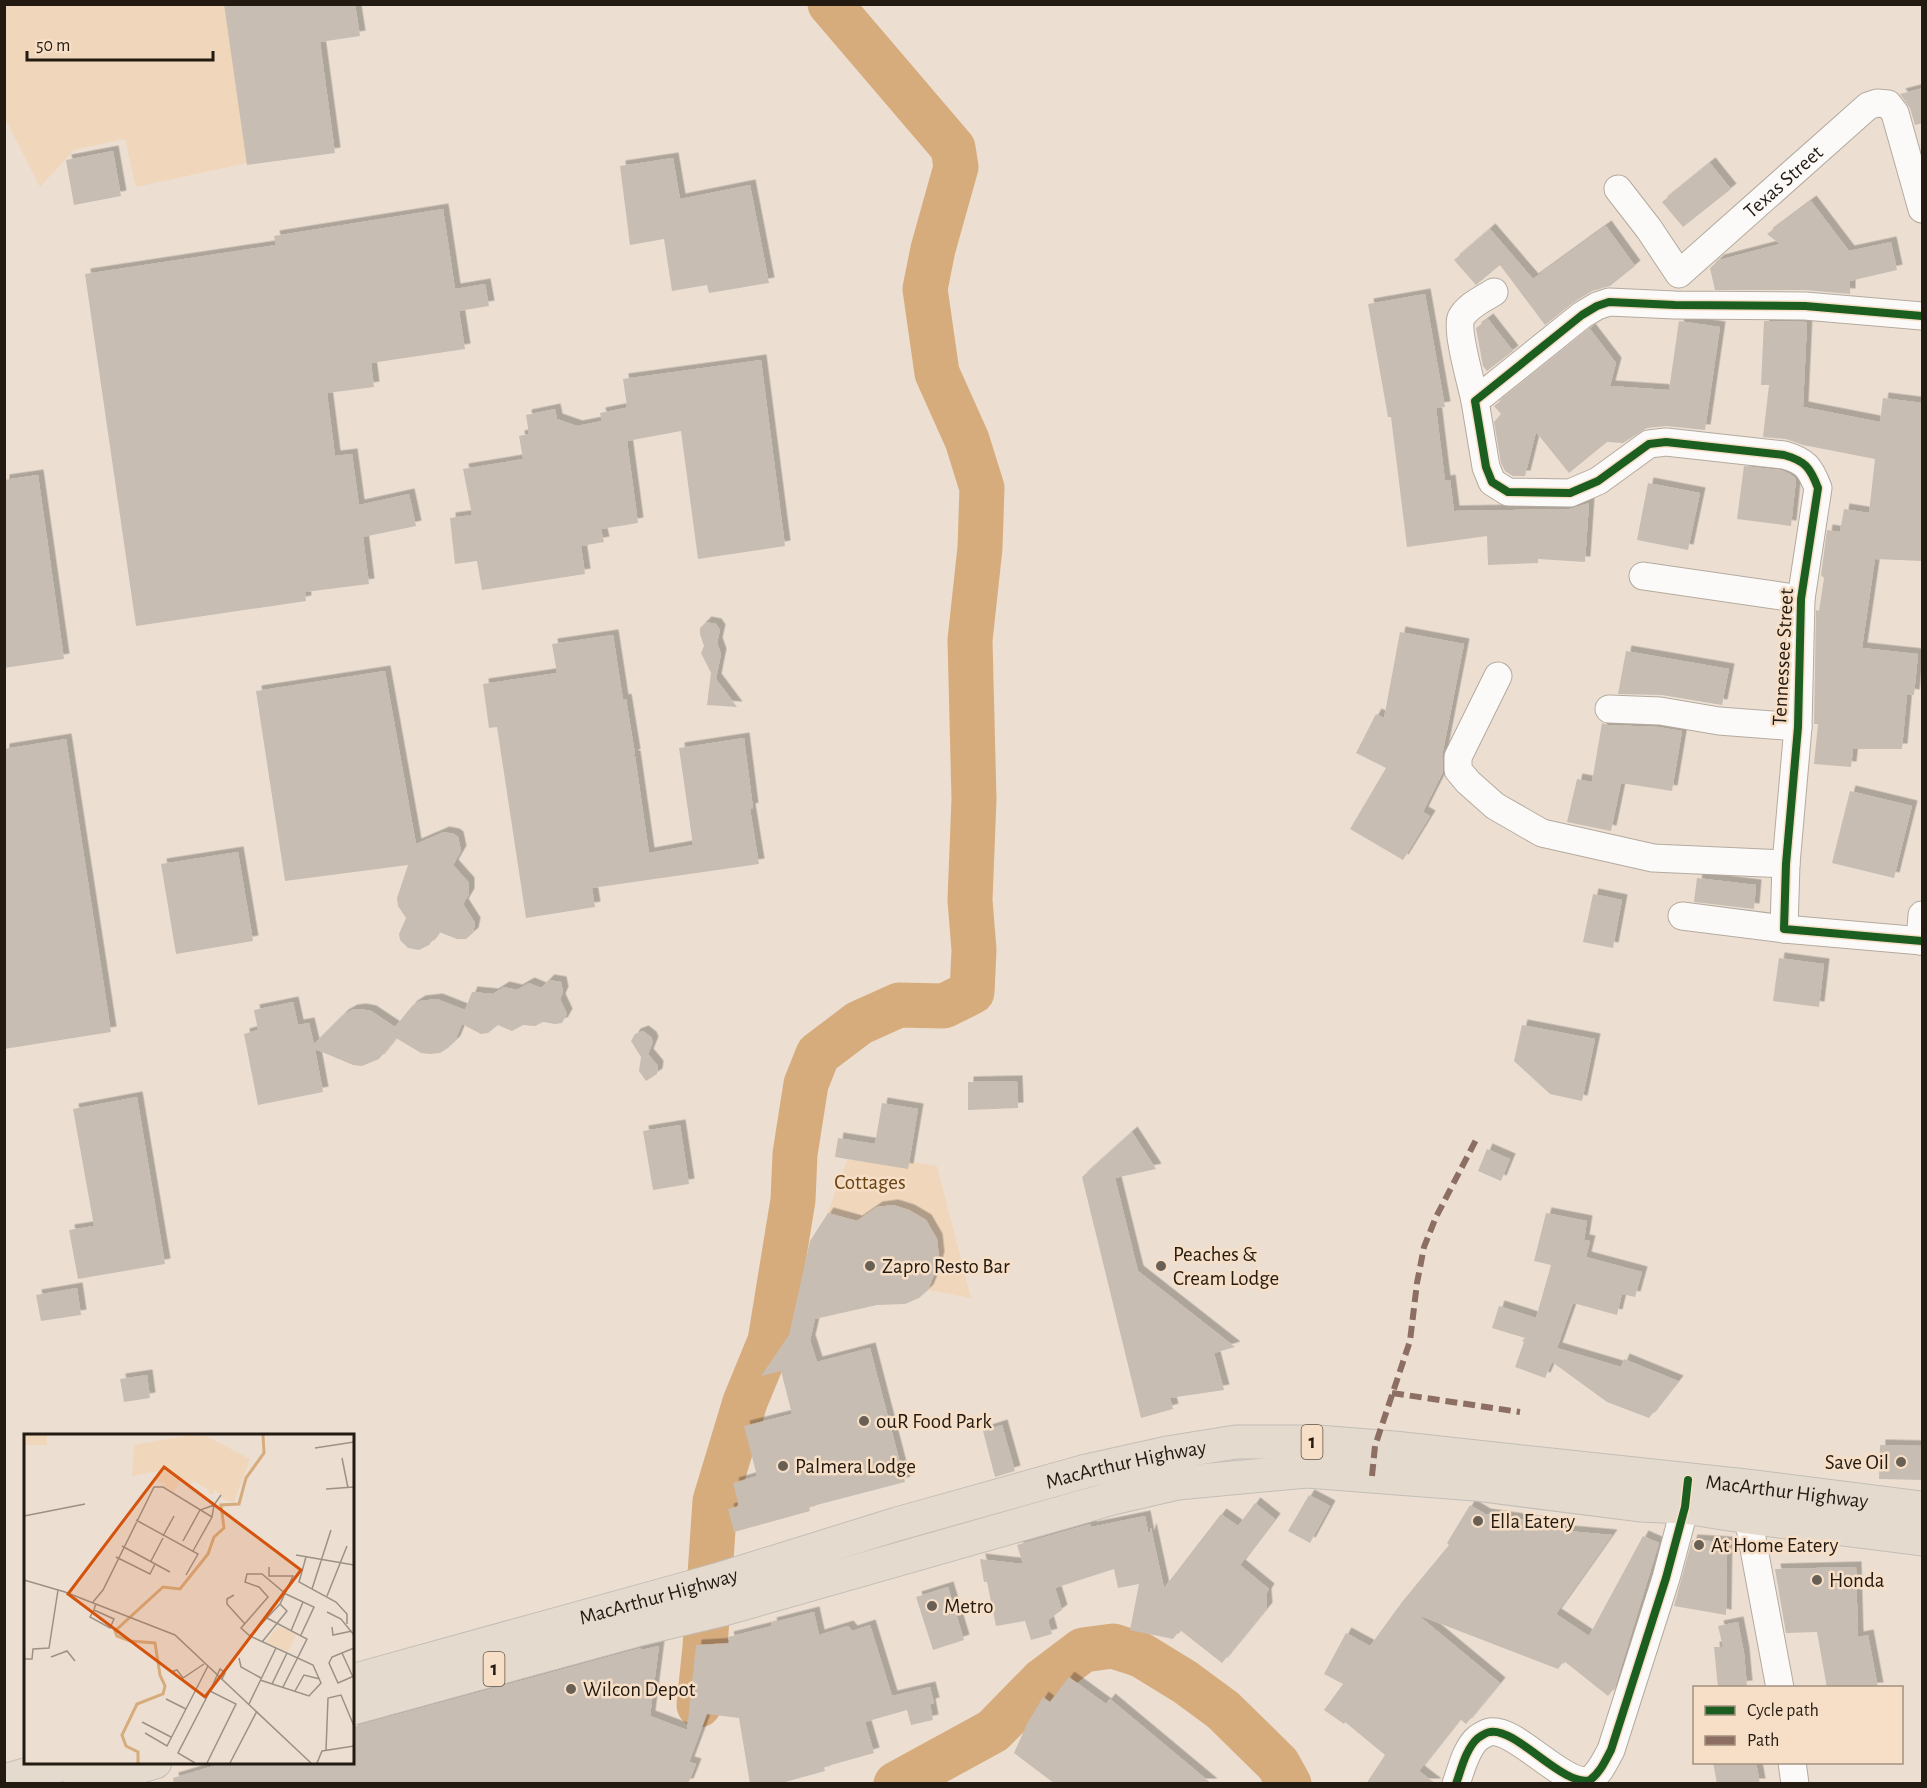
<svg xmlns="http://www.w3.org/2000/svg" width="1927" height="1788" font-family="'Alegreya Sans',sans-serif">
<defs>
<filter id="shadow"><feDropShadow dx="5.5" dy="-5.5" stdDeviation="0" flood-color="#0004"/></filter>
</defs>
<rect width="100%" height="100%" fill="#ecdfd2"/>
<g fill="#f0d6bb">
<polygon points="5,5 235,5 256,161 136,187 125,139 74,150 40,187 5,118"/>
<polygon points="850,1153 937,1166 971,1298 928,1290 934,1275 939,1257 926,1220 909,1210 893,1205 877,1207 857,1221 827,1214"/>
</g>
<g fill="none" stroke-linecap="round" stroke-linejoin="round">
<g stroke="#d7ac7d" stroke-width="45">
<polyline points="699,1705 705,1647 715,1501 745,1402 770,1341 793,1200 795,1154 806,1084 818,1054 859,1023 899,1005 944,1006 972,992 974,950 970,900 974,799 970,640 980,548 982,488 967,440 937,373 925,289 933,249 956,167 953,148 830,4"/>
<polyline points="896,1784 993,1731 1042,1681 1083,1650 1113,1646 1141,1655 1185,1682 1223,1710 1278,1764 1289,1784"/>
</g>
</g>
<g fill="#c7bdb3" filter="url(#shadow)">
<polygon points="224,4 355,4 360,36 320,42 335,153 247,165"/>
<polygon points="1923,88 1923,123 1915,125 1910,108 1900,94"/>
<polygon points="113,151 121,196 74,205 66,160"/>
<polygon points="673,158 680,199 750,185 769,283 709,293 707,285 672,291 664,239 630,245 620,166"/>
<polygon points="1710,163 1731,189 1683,227 1662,202"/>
<polygon points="1811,201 1849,251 1891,242 1897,270 1850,281 1850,294 1805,290 1715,290 1710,268 1719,260 1780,244 1767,234"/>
<polygon points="443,209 455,289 485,284 489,306 459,311 465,349 371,363 374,387 327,393 335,456 352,454 359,505 409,494 416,526 363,537 369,584 305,592 306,601 136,626 85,274 276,245 274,236"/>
<polygon points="1606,226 1635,266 1610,286 1592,291 1574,302 1545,325 1500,265 1476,285 1454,260 1490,229 1533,279"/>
<polygon points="1425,294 1445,407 1436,408 1445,481 1450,480 1454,511 1570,509 1589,503 1585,562 1538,559 1538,563 1488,565 1487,536 1407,547 1391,417 1388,417 1368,304"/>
<polygon points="1488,319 1513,351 1487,371 1483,366 1476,328"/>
<polygon points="1679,321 1720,327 1705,430 1667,426 1647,428 1623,443 1607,442 1569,473 1536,432 1525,476 1513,476 1505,471 1501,463 1494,422 1501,414 1494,406 1590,329 1616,363 1610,386 1669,390"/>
<polygon points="1764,321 1807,322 1803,407 1880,422 1883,398 1923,403 1923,561 1875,559 1862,648 1918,654 1914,695 1907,694 1902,749 1853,749 1851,767 1814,764 1818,724 1814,724 1816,610 1819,611 1824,578 1821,575 1827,530 1840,532 1844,509 1869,513 1875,459 1803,445 1786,439 1763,437 1769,385 1761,385"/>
<polygon points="761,360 785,546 698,559 681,431 627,441 638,523 601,529 604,542 581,546 585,574 482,590 477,561 455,564 450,518 472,515 463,469 523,459 519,436 529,434 526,415 555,409 557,419 577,426 602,421 600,413 625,408 627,406 623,379"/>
<polygon points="1744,466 1781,470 1790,474 1796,479 1791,526 1737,519"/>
<polygon points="38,475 64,659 4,668 4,480"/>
<polygon points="1648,483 1700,493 1688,550 1637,540"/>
<polygon points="706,622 716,624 720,630 717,643 721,654 716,679 737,707 707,705 711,673 701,653 704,646 700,634 700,628"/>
<polygon points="1400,632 1464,644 1442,756 1443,772 1423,812 1430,816 1403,860 1350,829 1386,768 1356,753 1376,714 1384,718"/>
<polygon points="613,635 623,700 626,699 635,754 632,756 635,756 649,853 693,845 679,748 744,738 753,808 750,809 759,864 592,888 595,907 526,918 497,727 489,728 483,684 557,673 552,644"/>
<polygon points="1626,651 1729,669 1722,705 1662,695 1618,694"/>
<polygon points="385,671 416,844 444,832 454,834 458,837 461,851 453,865 469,883 469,894 463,904 475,923 473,933 466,939 457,939 439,932 429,945 419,950 408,948 400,940 399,934 406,918 398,906 397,898 408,865 285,881 256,691"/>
<polygon points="1602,723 1608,725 1658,727 1682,731 1672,791 1621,783 1611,831 1567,822 1577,779 1592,782"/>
<polygon points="66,739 111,1032 4,1049 4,749"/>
<polygon points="1850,791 1912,806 1894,878 1832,863"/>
<polygon points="238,852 253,941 176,954 161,864"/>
<polygon points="1697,878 1756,885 1754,909 1694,902"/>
<polygon points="1593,894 1622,900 1613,948 1583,942"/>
<polygon points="1779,958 1824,964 1819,1007 1773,1001"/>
<polygon points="549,980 561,982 563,992 560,999 567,1014 562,1023 555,1024 543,1022 535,1026 523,1025 512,1031 498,1025 488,1033 481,1034 462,1024 455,1041 448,1048 440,1053 430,1054 421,1053 396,1038 379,1059 362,1066 353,1065 315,1049 323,1092 258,1105 244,1034 258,1030 254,1010 293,1002 298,1025 309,1023 314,1044 343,1015 352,1010 361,1009 371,1011 395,1027 412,1006 420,1001 437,999 465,1010 472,992 493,994 504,987 517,990 529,983 541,988"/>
<polygon points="1522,1025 1595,1039 1582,1101 1550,1094 1514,1061"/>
<polygon points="643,1031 651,1037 653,1042 648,1054 658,1066 657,1074 646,1081 639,1071 641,1057 631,1041 635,1034"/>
<polygon points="1017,1081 1018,1108 968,1110 968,1082"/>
<polygon points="137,1097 165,1264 78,1279 69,1230 94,1226 73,1109"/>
<polygon points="882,1103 918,1109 908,1169 835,1157 838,1138 875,1144"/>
<polygon points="680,1125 689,1184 653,1190 643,1131"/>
<polygon points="1132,1132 1156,1169 1115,1178 1138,1271 1235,1347 1214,1353 1224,1390 1170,1398 1173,1409 1141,1418 1082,1177"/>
<polygon points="1487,1149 1510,1159 1501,1181 1478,1171"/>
<polygon points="893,1205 909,1210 926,1220 937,1239 939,1257 934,1275 928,1290 919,1298 905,1304 877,1305 815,1319 810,1340 817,1362 870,1348 905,1482 809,1507 810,1511 734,1532 728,1509 739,1506 733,1483 757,1476 744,1426 792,1414 781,1371 761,1376 789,1335 810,1241 828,1213 857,1221 877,1207"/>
<polygon points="1546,1213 1587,1221 1584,1240 1590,1241 1586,1257 1642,1272 1635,1297 1622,1294 1617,1315 1573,1303 1557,1348 1621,1367 1624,1359 1678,1381 1649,1418 1607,1402 1552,1362 1545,1378 1515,1367 1524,1342 1522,1341 1525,1338 1492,1328 1499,1306 1536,1318 1551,1265 1534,1261"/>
<polygon points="77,1288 81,1315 41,1321 36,1295"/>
<polygon points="147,1375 150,1398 124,1402 120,1379"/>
<polygon points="1002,1425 1015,1471 995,1477 983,1431"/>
<polygon points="1880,1445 1923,1446 1923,1480 1879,1479"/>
<polygon points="1309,1495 1330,1506 1310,1543 1288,1531"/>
<polygon points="1255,1503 1275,1519 1240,1565 1269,1589 1266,1594 1267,1608 1222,1663 1180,1630 1173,1639 1130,1630 1139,1584 1118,1588 1114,1569 1055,1588 1062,1610 1048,1620 1052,1634 1031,1640 1025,1621 996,1626 987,1582 984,1582 980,1559 1023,1564 1017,1545 1090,1524 1091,1527 1145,1516 1149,1536 1151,1528 1164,1588 1221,1514 1238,1526"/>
<polygon points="1470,1505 1485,1514 1540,1522 1534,1528 1612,1535 1556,1614 1589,1636 1643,1536 1659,1543 1615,1687 1608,1696 1564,1661 1558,1669 1418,1615 1500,1683 1466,1724 1460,1719 1419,1771 1436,1784 1366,1784 1385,1755 1345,1722 1344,1724 1324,1710 1343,1684 1324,1674 1346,1633 1370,1646 1402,1602 1449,1545 1447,1543"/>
<polygon points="1692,1540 1727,1542 1726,1615 1674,1606"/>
<polygon points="1856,1567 1858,1637 1868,1635 1878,1688 1827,1688 1817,1632 1786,1633 1775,1569"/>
<polygon points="948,1587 964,1640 933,1650 916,1597"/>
<polygon points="814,1612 819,1635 848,1626 852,1631 870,1625 892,1696 930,1687 934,1703 930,1704 933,1720 911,1725 907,1710 865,1722 874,1753 824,1767 825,1771 778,1784 750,1784 739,1718 707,1714 689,1762 696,1764 688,1784 174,1784 173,1778 227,1762 352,1762 352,1727 641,1648 641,1650 659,1646 650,1716 687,1730 696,1645 730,1643 728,1637 772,1626 771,1623"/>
<polygon points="1738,1622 1744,1653 1747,1686 1718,1688 1714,1647 1723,1647 1718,1626"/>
<polygon points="1069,1677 1106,1704 1110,1699 1212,1784 1055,1784 1014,1753 1027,1724 1043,1697 1050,1702"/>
<polygon points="1713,1762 1756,1762 1760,1784 1717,1784"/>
</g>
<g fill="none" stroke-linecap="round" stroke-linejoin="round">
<defs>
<g id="minor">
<path id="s1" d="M 1618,189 L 1649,229 L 1679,274 L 1868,106 L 1877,103 L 1888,104 L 1895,113 L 1922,209"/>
<path d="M 1922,316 L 1805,306 L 1675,305 L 1609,302 L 1597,306 L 1582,315 L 1475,401 L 1486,467 L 1492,482 L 1508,492 L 1570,493 L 1598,481 L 1649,444 L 1666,442 L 1784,455 C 1805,461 1810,467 1818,488 L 1801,599 L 1798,727 L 1786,864 L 1784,929 L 1922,941"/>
<path d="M 1475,401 C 1472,386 1456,331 1461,318 C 1467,306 1483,299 1494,292"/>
<polyline points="1643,576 1801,599"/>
<polyline points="1498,676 1458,757 1458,770 1468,782 1495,806 1542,833 1653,858 1786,864"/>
<polyline points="1609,709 1660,711 1719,721 1798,727"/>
<polyline points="1682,916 1784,929"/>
<polyline points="1920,941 1922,915"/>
<polyline points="1747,1499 1748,1517 1780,1688"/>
<polyline points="1792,1762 1795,1784"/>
<path d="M 1456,1784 C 1461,1770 1466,1748 1478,1738 C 1481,1736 1487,1732 1490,1732 C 1516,1727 1564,1788 1590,1780 C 1600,1773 1605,1761 1611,1750 L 1666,1578 L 1685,1507 L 1687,1487"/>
</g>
<g id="trunk">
<path id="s2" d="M 352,1681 L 717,1580 L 897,1524 L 1086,1471 L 1167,1453 L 1236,1442 L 1317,1442 L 1394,1448 L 1746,1486 L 1922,1508"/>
<polyline points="352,1708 636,1630 724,1609 1113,1498 1178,1483 1307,1471 1475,1484 1640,1505 1685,1507 1748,1517 1922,1539"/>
<polyline points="4,1781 70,1762"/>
<polyline points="80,1784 155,1762"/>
</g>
</defs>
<use href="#minor" stroke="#b4aa9f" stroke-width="29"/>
<use href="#trunk" stroke="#c3beb7" stroke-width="35"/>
<use href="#minor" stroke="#fcfaf8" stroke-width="27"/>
<use href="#trunk" stroke="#e4dacd" stroke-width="33"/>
<g stroke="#8d6e63" stroke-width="6" stroke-dasharray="12 6" stroke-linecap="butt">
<polyline points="1392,1393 1520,1412"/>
<polyline points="1372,1476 1375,1446 1410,1341 1417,1283 1424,1247 1436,1217 1478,1136"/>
</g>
<defs>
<g id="cycleway">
<path d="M 1922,316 L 1805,306 L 1675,305 L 1609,302 L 1597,306 L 1582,315 L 1475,401 L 1486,467 L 1492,482 L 1508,492 L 1570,493 L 1598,481 L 1649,444 L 1666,442 L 1784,455 C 1805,461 1810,467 1818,488 L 1801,599 L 1798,727 L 1786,864 L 1784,929 L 1922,941"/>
<path d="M 1456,1784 C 1461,1770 1466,1748 1478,1738 C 1481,1736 1487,1732 1490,1732 C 1516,1727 1564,1788 1590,1780 C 1600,1773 1605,1761 1611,1750 L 1666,1578 L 1685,1507 L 1688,1480"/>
</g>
</defs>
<use href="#cycleway" stroke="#f7dfc7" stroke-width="11"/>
<use href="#cycleway" stroke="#1b5e20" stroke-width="8"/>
</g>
<g fill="#696055" stroke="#f7dfc7" stroke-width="2">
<circle cx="870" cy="1266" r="6"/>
<circle cx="1161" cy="1266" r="6"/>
<circle cx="864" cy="1421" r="6"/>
<circle cx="1901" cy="1462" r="6"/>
<circle cx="783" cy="1466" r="6"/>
<circle cx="1478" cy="1521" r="6"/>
<circle cx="1699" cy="1545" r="6"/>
<circle cx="1817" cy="1580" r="6"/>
<circle cx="932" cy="1606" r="6"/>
<circle cx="571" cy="1689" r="6"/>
</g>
<g text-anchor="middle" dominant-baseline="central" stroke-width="5" stroke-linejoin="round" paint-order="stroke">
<g fill="#f7dfc7" stroke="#635648" stroke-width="1.5">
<rect x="1301.5" y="1425" width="21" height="34" rx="4.5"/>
<rect x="483.5" y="1652" width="21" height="34" rx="4.5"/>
</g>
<g font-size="20" font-weight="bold" fill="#231b12">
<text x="1312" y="1442">1</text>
<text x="494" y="1669">1</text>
</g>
<g font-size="21" fill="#231b12" stroke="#f7dfc7">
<text stroke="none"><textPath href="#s1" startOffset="244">Texas Street</textPath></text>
<text transform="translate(1783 657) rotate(-87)">Tennessee Street</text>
<text stroke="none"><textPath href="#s2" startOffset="804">MacArthur Highway</textPath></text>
<text stroke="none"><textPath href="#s2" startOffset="1470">MacArthur Highway</textPath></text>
<text stroke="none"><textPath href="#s2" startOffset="318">MacArthur Highway</textPath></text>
</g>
<g font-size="21" fill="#684314" stroke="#f7dfc7">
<text x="870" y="1182">Cottages</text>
</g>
<g font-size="21" fill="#231b12" stroke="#f7dfc7" text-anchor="start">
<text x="1173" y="1254">Peaches &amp;<tspan x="1173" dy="24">Cream Lodge</tspan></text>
<text x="882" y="1266">Zapro Resto Bar</text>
<text x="876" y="1421">ouR Food Park</text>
<text x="1889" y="1462" text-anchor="end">Save Oil</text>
<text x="795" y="1466">Palmera Lodge</text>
<text x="1490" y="1521">Ella Eatery</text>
<text x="1711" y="1545">At Home Eatery</text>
<text x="1829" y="1580">Honda</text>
<text x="944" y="1606">Metro</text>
<text x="583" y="1689">Wilcon Depot</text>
</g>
</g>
<g transform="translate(24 1434)">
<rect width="330" height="330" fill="#ecdfd2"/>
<path d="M 0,1 L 23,1 L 23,11 L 0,11 ZM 167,1 L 182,2 L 226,25 L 210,68 L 200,66 L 191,56 L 188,61 L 184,59 L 185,56 L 170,47 L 167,50 L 157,45 L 150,58 L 140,53 L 141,49 L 133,48 L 134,37 L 108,42 L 110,11 ZM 254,192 L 272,200 L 264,218 L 242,208 Z" fill="#f0d6bb"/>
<path fill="none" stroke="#d7ac7d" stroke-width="3" d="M 114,329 L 114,318 L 102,312 L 98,301 L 113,270 L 139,260 L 141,252 L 136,241 L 131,209 L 106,207 L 93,202 L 91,197 L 139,153 L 156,155 L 184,120 L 190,103 L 200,94 L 197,71 L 215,70 L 222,44 L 240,19 L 239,1"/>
<path fill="none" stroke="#9c9185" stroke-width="1.5" d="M 291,14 L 330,8M 318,24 L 324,54M 302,55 L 330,53M 0,82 L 61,70M 112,86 L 174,120 L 162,141M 139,102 L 150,82M 159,107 L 176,76 L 190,71 L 197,61M 98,112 L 146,138M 169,117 L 188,83 L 190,71M 272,121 L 330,131M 92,123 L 126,140 L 131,130M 282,123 L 275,148 L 312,168 L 323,180 L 323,190M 127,127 L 139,104M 0,146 L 41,158 L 151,201 L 287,329M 288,155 L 307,96M 210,161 L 203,165 L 203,170 L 221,190M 303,162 L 323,112M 69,168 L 79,156 L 130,53 L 139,53 L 188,83M 70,176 L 90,185 L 86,194 L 66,183 L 70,176 L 71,172 L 72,171M 303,178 L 317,185 L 330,201M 243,184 L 283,205 L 259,253M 308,193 L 309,201 L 328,197M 267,197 L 279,168M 226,202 L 256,170 L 269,142 L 245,142 L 245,133M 238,208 L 263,177 L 256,170M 330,214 L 308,223 L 305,229 L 314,249 L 330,242M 318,219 L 329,243M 27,223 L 43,217 L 51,227M 215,224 L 217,233 L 237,244M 0,225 L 8,225 L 9,215 L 25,214 L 34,156M 147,238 L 153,236 L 159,244 L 180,230M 236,246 L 285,262 L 297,249 L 289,231 L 226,202 L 217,194 L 244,163 L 235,153 L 221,148 L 223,140 L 238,140 L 262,160 L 290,173 L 277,201M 248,250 L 263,219M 186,257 L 196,235 L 201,239 L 198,245M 271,257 L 280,241 L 296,245M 142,265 L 162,275M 225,270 L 252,214M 118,288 L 147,303M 121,299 L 143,312 L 184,232M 302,316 L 304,264 L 317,261 L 330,292M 171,329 L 154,319 L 186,257 L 212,270 L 183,329M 206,329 L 233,277M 293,329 L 298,317 L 330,312"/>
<path fill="#d4530d" fill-opacity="0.15" stroke="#d4530d" stroke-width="3" d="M 140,33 L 277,136 L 181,263 L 44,160 Z"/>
<rect width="330" height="330" fill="none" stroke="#231b12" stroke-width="3"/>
</g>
<rect width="1927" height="1788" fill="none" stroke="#231b12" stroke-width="12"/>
<rect x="1693" y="1686" width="210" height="78" fill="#f7dfc7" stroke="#a2917f" stroke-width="1.5"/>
<rect x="1705" y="1706" width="30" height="9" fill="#1b5e20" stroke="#a2917f" stroke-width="1.5"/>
<text x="1747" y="1716" font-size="18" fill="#231b12">Cycle path</text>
<rect x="1705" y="1736" width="30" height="9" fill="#8d6e63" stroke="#a2917f" stroke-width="1.5"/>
<text x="1747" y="1746" font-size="18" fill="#231b12">Path</text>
<path d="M27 51v9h186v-9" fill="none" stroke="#231b12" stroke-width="3"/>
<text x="36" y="51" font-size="18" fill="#231b12" stroke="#f7dfc7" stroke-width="4.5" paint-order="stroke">50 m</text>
</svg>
